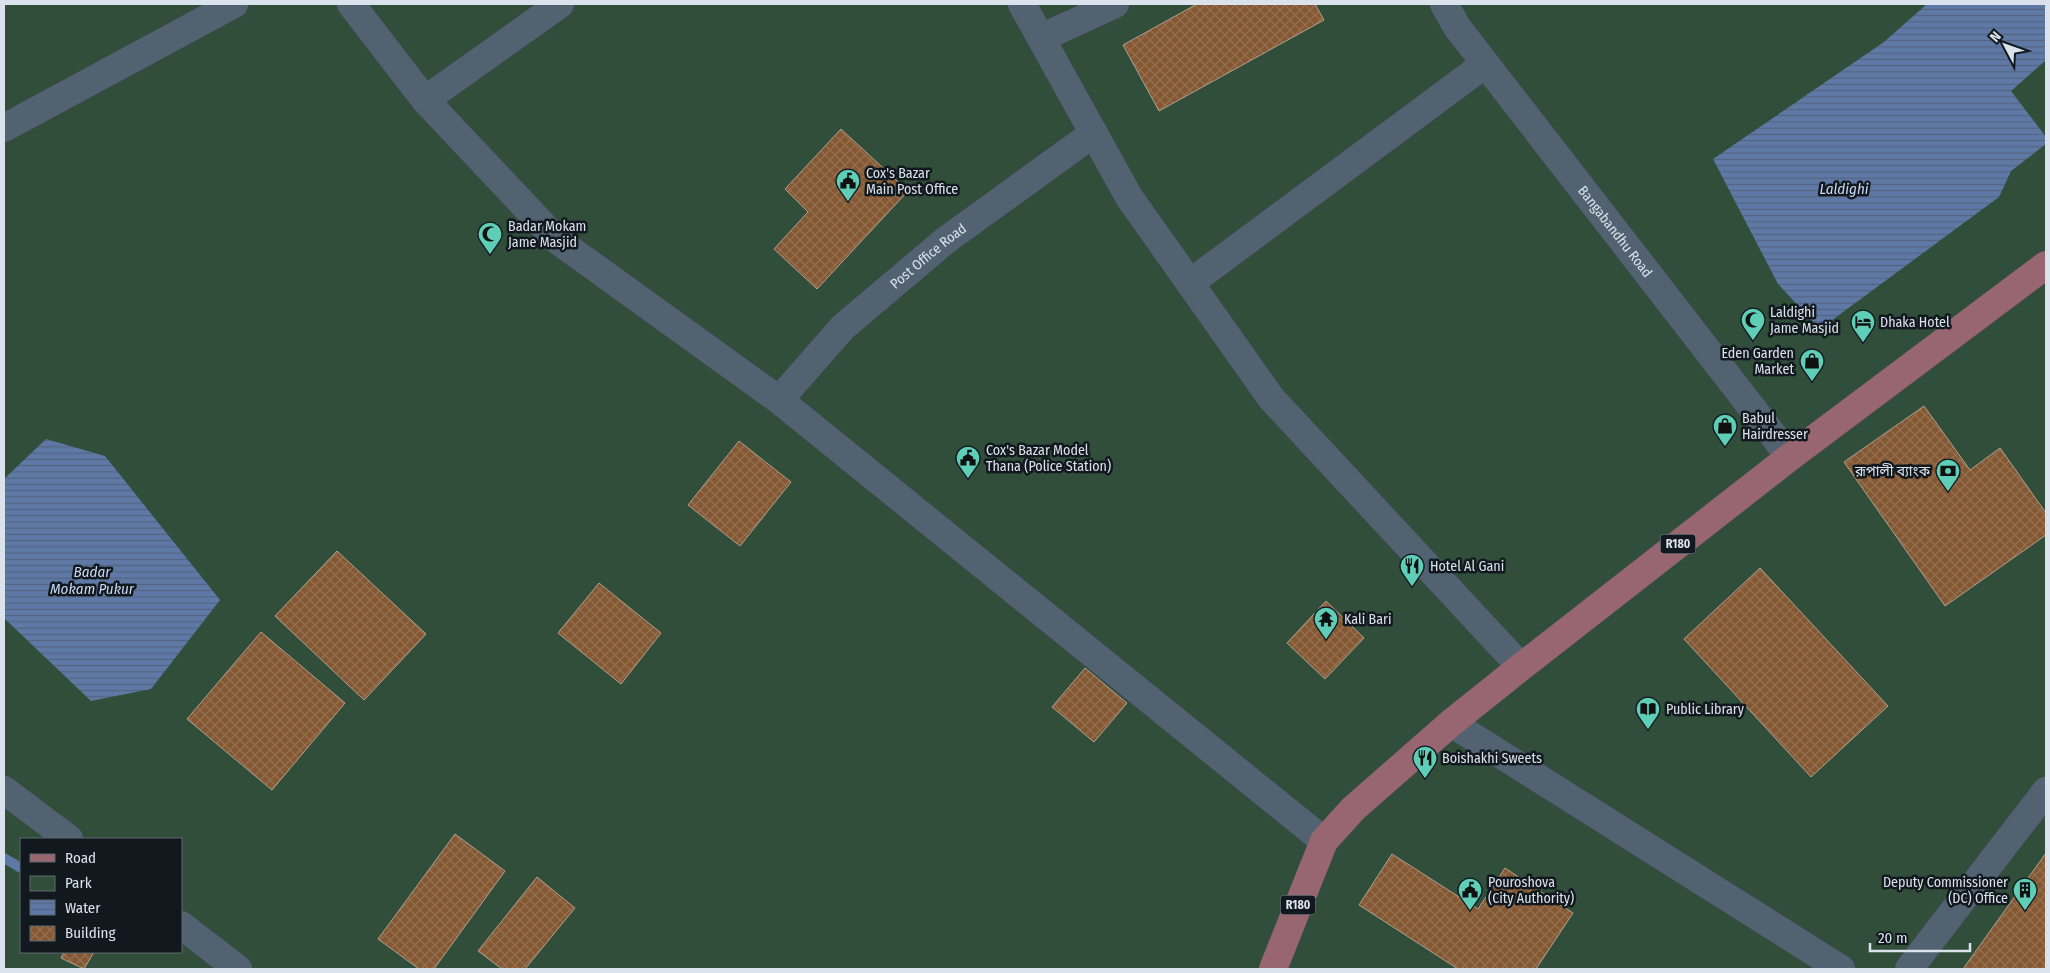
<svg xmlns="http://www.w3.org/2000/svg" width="2050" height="973" font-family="'Fira Sans Condensed','Noto Sans Bengali',sans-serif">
<defs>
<pattern id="water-rules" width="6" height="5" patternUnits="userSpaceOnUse" patternTransform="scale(1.25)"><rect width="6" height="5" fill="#5f79a6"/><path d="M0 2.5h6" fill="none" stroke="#536480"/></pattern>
<pattern id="building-cross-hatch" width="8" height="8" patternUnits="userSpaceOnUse" patternTransform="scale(1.25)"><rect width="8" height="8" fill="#835833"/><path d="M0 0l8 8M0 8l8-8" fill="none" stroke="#947051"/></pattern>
</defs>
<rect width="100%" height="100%" fill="#22303e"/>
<path fill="#314e3a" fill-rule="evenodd" d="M 4,4 L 2046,4 L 2046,969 L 4,969 ZM 21,839 L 181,839 L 181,952 L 21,952 Z"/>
<g fill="url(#water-rules)">
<polygon points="1927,4 2043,4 2046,7 2046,60 2011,91 2046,137 2046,144 2011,171 1999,197 1820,329 1778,284 1713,159 1884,42"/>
<polygon points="46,439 105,456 220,600 151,689 91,701 4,618 4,479"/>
</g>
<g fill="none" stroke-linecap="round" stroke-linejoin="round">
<polyline stroke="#5f79a6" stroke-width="10" points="4,858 21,868"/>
</g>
<g fill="url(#building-cross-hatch)" stroke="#b29e8f">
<polygon points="1197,4 1315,4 1324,20 1159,111 1123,45"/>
<polygon points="841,129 908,191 817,289 774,249 808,212 785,189"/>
<polygon points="1924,406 1970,470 2000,448 2046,513 2046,535 1945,606 1844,462"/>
<polygon points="739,441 791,482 740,546 688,505"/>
<polygon points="337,551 426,634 364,700 275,616"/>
<polygon points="1760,568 1888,706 1811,777 1684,639"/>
<polygon points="599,583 661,633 621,684 558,633"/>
<polygon points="1326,601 1364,638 1325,679 1287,643"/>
<polygon points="261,632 345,703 272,790 187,719"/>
<polygon points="1085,668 1127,703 1094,742 1052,707"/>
<polygon points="455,834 505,871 434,969 419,969 378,939"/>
<polygon points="2046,853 2046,969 1963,969"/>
<polygon points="1392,854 1478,909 1505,868 1573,913 1536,969 1458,969 1359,905"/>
<polygon points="537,877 575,908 525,969 502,969 478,951"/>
<polygon points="64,952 94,952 84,969 61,958"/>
</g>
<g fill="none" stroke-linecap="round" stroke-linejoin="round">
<defs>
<g id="street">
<polyline points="1022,4 1129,197 1271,398 1521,667"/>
<path id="s1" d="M 1444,4 L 1457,27 L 1790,457"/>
<polyline points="1041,38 1115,4"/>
<polyline points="4,128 234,4"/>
<polyline points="1190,283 1485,64"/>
<path id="s2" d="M 779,400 L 843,327 L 946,240 L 1094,133"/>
<polyline points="1451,723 1841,969"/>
<polyline points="4,790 69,839"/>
<polyline points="181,925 238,969"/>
<polyline points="1909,969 2046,791"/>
</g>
<g id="secondary">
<polyline points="351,4 425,100 557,240 779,400 1324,841"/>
<polyline points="425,100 560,4"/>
</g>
<polyline id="primary" points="1273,969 1324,841 1353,809 1451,723 1521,667 1790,457 2046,265"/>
</defs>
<use href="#street" stroke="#414d59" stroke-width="29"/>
<use href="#secondary" stroke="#414d59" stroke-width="29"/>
<use href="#primary" stroke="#414d59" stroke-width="29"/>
<use href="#street" stroke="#526271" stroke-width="28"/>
<use href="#secondary" stroke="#526271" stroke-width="28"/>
<use href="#primary" stroke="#986670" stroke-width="28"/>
</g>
<defs>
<symbol id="civic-pin" viewBox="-11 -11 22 30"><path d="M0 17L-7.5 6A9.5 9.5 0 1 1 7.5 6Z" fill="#5eceb7" stroke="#11181e"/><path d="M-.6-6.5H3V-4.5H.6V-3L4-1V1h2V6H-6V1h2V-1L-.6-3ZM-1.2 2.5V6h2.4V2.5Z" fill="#111"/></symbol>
<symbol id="mosque-pin" viewBox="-11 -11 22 30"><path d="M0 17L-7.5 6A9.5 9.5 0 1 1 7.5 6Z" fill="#5eceb7" stroke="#11181e"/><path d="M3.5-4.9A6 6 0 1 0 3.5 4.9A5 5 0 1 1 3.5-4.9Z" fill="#111"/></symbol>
<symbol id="hotel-pin" viewBox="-11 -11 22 30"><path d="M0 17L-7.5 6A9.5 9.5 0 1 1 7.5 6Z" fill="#5eceb7" stroke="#11181e"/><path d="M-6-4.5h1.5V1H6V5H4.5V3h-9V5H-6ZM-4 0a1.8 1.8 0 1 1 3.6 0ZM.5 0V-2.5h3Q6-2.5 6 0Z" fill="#111"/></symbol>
<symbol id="shop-pin" viewBox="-11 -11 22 30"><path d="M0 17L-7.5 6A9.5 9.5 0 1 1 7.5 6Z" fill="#5eceb7" stroke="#11181e"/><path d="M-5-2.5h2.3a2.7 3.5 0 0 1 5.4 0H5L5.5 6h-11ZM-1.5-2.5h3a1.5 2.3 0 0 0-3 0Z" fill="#111"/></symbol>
<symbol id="bank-pin" viewBox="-11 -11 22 30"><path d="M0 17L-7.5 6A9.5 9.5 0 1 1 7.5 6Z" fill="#5eceb7" stroke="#11181e"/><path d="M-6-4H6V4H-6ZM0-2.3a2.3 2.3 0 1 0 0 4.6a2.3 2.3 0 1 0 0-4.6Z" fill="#111"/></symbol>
<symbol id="restaurant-pin" viewBox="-11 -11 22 30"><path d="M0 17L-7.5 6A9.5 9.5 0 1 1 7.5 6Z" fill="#5eceb7" stroke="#11181e"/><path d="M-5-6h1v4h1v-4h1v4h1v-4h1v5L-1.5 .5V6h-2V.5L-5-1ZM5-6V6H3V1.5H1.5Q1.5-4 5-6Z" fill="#111"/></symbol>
<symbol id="temple-pin" viewBox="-11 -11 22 30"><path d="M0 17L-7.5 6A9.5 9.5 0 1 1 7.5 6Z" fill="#5eceb7" stroke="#11181e"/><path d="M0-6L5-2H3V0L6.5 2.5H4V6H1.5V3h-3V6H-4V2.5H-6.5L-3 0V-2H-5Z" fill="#111"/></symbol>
<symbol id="library-pin" viewBox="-11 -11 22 30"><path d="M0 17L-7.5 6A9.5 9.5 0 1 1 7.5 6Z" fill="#5eceb7" stroke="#11181e"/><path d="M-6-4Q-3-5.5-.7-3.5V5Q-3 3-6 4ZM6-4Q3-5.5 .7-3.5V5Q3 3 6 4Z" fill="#111"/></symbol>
<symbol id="building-pin" viewBox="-11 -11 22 30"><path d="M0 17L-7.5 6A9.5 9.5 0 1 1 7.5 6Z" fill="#5eceb7" stroke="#11181e"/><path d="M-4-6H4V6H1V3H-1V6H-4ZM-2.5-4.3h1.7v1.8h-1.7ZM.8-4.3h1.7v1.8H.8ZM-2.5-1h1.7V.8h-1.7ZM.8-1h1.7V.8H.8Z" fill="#111"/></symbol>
</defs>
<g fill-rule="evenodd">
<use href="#civic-pin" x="834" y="167" width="28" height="38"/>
<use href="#mosque-pin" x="476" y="220" width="28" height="38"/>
<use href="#mosque-pin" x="1739" y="306" width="28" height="38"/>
<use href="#hotel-pin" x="1849" y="308" width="28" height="38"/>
<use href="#shop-pin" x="1798" y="347" width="28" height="38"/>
<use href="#shop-pin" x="1711" y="412" width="28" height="38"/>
<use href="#civic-pin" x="954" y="444" width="28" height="38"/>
<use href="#bank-pin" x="1934" y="457" width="28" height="38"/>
<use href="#restaurant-pin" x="1398" y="552" width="28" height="38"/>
<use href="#temple-pin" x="1312" y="605" width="28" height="38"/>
<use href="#library-pin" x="1634" y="695" width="28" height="38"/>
<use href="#restaurant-pin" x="1411" y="744" width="28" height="38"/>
<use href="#civic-pin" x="1456" y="876" width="28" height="38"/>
<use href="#building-pin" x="2011" y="876" width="28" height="38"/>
</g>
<g text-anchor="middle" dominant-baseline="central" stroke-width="5" stroke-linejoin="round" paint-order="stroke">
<g fill="#11181e" stroke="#9ea6ae" stroke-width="1">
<rect x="1660.5" y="534.5" width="35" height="19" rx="4"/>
<rect x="1280.5" y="895.5" width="35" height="19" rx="4"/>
</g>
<g font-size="12" font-weight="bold" fill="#dae3ec">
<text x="1678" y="544">R180</text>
<text x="1298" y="905">R180</text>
</g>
<g font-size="14" fill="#dae3ec" stroke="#11181e" text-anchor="start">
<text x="866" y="173">Cox's Bazar<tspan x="866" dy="16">Main Post Office</tspan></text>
<text x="508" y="226">Badar Mokam<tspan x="508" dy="16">Jame Masjid</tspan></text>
<text x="1770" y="312">Laldighi<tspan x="1770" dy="16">Jame Masjid</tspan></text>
<text x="1880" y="322">Dhaka Hotel</text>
<text x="1794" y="353" text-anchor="end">Eden Garden<tspan x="1794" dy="16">Market</tspan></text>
<text x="1742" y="418">Babul<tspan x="1742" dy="16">Hairdresser</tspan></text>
<text x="986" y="450">Cox's Bazar Model<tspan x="986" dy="16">Thana (Police Station)</tspan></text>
<text x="1930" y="471" text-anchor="end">রূপালী ব্যাংক</text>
<text x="1430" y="566">Hotel Al Gani</text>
<text x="1344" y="619">Kali Bari</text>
<text x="1666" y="709">Public Library</text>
<text x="1442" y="758">Boishakhi Sweets</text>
<text x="1488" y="882">Pouroshova<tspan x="1488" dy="16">(City Authority)</tspan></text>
<text x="2008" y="882" text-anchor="end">Deputy Commissioner<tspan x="2008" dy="16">(DC) Office</tspan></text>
</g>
<g font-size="14" fill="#dae3ec" stroke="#11181e">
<text stroke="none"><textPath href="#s1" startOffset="285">Bangabandhu Road</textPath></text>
<text stroke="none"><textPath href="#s2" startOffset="208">Post Office Road</textPath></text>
</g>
<g font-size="15" font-style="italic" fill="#c8d8f4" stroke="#11181e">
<text x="1844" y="189">Laldighi</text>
<text x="92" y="572">Badar<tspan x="92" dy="17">Mokam Pukur</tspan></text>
</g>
</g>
<rect width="2050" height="973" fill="none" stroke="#dae3ec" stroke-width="10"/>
<rect x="20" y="838" width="162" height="115" fill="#11181e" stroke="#616970"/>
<rect x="30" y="854" width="25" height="8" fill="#986670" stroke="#616970"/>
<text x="65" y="863" font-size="15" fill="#dae3ec">Road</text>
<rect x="30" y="876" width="25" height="15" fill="#314e3a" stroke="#616970"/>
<text x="65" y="888" font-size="15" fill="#dae3ec">Park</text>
<rect x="30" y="900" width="25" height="15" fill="url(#water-rules)" stroke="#616970"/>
<text x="65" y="913" font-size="15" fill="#dae3ec">Water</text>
<rect x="30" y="926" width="25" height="15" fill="url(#building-cross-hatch)" stroke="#616970"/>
<text x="65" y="938" font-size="15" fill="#dae3ec">Building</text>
<g transform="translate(2005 45) rotate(311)" stroke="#11181e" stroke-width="4" paint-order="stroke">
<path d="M0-4L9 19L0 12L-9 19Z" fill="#dae3ec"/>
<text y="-8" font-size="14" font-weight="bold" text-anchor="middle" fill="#dae3ec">N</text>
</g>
<path d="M1870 943v8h100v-8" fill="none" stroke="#dae3ec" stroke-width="2.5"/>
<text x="1878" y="943" font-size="15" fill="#dae3ec" stroke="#11181e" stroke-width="4" paint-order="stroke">20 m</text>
</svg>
